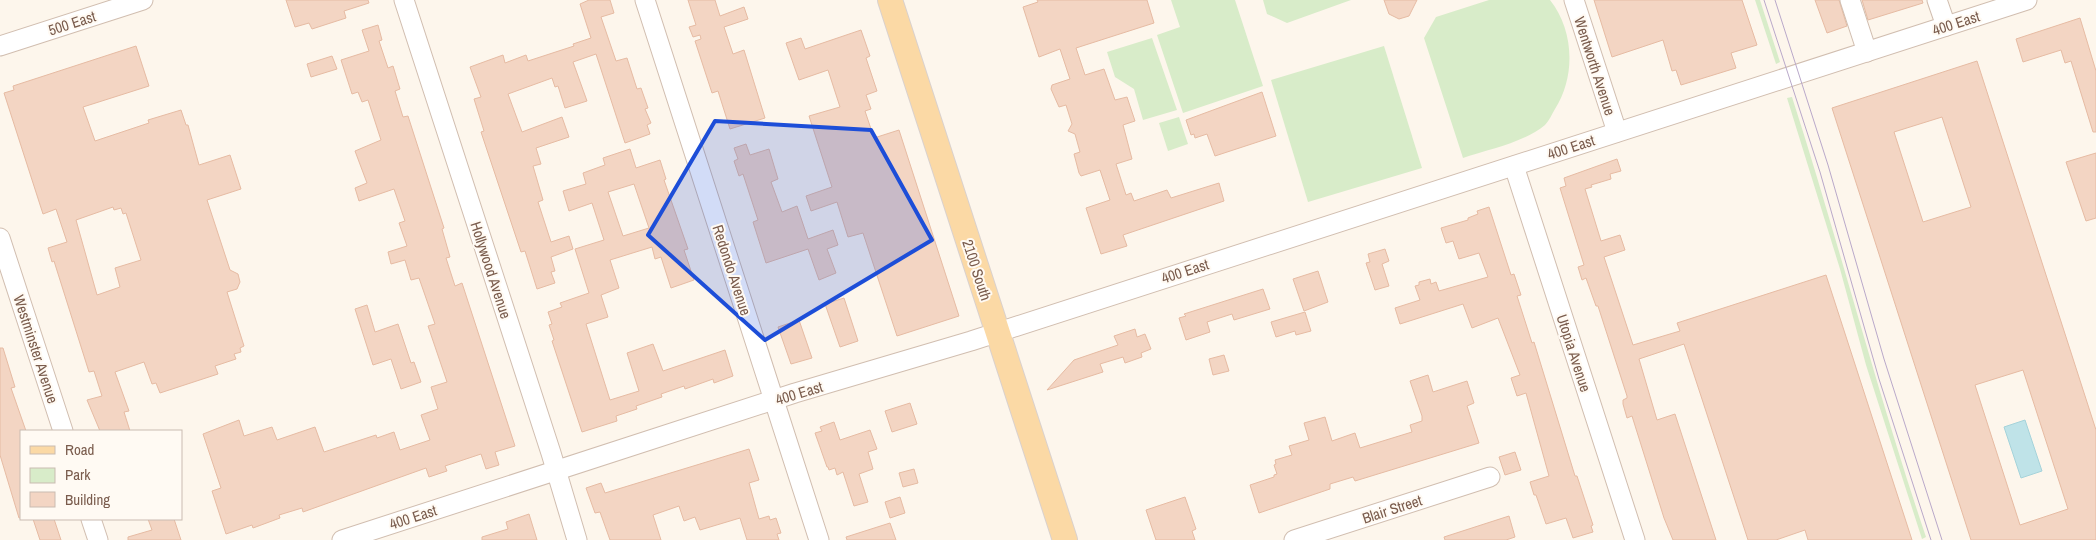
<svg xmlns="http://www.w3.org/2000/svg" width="2096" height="540" font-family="'Archivo Narrow',sans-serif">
<rect width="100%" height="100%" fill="#fdf6ec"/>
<g fill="#d8ecc9">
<polygon points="1171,0 1235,0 1263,86 1183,113 1157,35 1180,27"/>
<polygon points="1263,0 1351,0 1287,23 1267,14"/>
<path d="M 1489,0 L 1550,0 C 1574,30 1576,76 1555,109 C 1552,114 1549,121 1545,125 C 1523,143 1489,149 1463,158 L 1424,38 L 1436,17 Z"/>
<polygon points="1755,0 1760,0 1780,62 1776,64"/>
<polygon points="1152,38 1177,110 1143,120 1134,89 1115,77 1107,52"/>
<polygon points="1384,46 1422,168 1308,202 1271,80"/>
<path d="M 1792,97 C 1839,243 1877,392 1926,537 L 1922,539 L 1866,365 L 1840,269 L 1787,98 Z"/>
<polygon points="1179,117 1188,144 1168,151 1159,123"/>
</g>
<polygon fill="#bfe3e8" stroke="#a5d3da" points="2025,420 2042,471 2021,478 2004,427"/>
<g fill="#f3d5c3" stroke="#e6bba3" fill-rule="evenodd">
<polygon points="286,0 368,0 369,3 344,11 346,18 312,29 309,23 295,27"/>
<polygon points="589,0 610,0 614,13 601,17 616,61 627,58 637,89 641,88 648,108 645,109 651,123 647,125 650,134 625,143 596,54 573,62 587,101 565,108 558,86 555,87 552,78 508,94 522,132 562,117 569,137 536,148 541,164 533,166 543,200 538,202 551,242 569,236 573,249 551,257 555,271 551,272 555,283 537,289 525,251 521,252 481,132 484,131 474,99 481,97 470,67 503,55 505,63 526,55 528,61 574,46 573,44 591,38 580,4"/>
<polygon points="688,0 715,0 720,16 744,7 748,19 724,27 733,54 744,50 765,118 730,129 718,91 712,93 695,41 701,39 700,35 693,37 689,27 696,25"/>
<polygon points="1037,0 1147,0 1154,23 1076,48 1085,75 1104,69 1115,100 1127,97 1135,121 1123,125 1132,159 1116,164 1126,195 1131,193 1134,201 1167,190 1171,198 1219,183 1224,201 1123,235 1127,246 1101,254 1086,208 1110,200 1100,170 1081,176 1079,173 1074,154 1080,152 1075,134 1068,131 1072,124 1066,105 1059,107 1051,89 1052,85 1070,79 1060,49 1039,57 1023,7 1038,2"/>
<polygon points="1384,0 1417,0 1409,16 1399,19 1389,14"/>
<polygon points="1594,0 1742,0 1757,45 1731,53 1736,68 1681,85 1676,70 1672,71 1663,40 1612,57"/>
<polygon points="1815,0 1839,0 1847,26 1827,33"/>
<polygon points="1862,0 1922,0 1923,3 1868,20"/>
<polygon points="2080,18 2096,71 2096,132 2093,132 2071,61 2065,63 2061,50 2023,62 2016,39"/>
<polygon points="378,25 382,40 379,41 388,68 393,66 400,89 395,91 403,117 408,116 444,228 442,229 450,257 446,258 455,286 462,283 515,446 495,452 499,465 486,469 481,454 445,466 447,471 429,477 426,468 303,512 302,508 279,515 280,518 253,528 252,525 226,534 212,491 221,488 203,434 239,420 244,436 272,427 277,440 315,427 324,452 376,435 377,438 394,432 400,450 430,440 421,415 438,409 431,387 447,382 428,326 435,324 419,278 411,280 405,260 391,264 388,252 407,246 399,223 405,221 394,189 359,201 355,188 367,183 355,151 381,140 368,100 362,102 358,92 352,94 341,60 369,51 362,30"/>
<polygon points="861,30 870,56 866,58 877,91 866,95 871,109 865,111 874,138 899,130 959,316 897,336 863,233 848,237 837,202 811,211 806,196 832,187 809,116 840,107 828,70 799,80 786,43 801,38 805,49"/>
<path d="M 136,46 L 149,86 L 83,107 L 95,141 L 149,123 L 148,120 L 181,110 L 186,125 L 188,125 L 199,165 L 230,155 L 241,189 L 207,200 L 230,270 L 238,274 L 240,282 L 237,289 L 227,292 L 244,346 L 240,348 L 241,352 L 234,354 L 236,359 L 215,366 L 218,374 L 160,393 L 156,383 L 152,384 L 144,362 L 115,372 L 129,411 L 124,412 L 130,431 L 100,431 L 87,400 L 102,396 L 94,371 L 89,372 L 54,261 L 52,262 L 48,248 L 67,242 L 56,209 L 43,214 L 4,93 L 14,90 L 13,86 ZM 113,207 L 114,210 L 121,208 L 123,214 L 126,213 L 141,260 L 115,268 L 120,287 L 97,295 L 76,220 Z"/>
<polygon points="332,56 337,69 311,77 307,64"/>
<path d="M 1977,61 L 2096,430 L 2096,540 L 1971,540 L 1832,108 ZM 1942,117 L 1971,207 L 1923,222 L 1894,132 ZM 2023,370 L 2068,509 L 2020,525 L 1975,385 Z"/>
<polygon points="1262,92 1276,136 1215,156 1207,134 1195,138 1194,134 1191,135 1186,120"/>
<polygon points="746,144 750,155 769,149 778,179 771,182 782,212 797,206 808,239 833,230 838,245 827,249 836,273 819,280 808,249 766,263 753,222 758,220 743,174 739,176 734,161 738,159 734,148"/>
<path d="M 630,149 L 636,168 L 660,160 L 666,179 L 664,180 L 688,249 L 684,250 L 694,280 L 671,288 L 661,257 L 655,259 L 652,247 L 610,260 L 619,288 L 601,295 L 608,317 L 586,324 L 610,400 L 639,391 L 627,353 L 653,344 L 663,371 L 725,350 L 733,376 L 714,383 L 713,379 L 685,389 L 684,386 L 661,394 L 662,397 L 636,406 L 637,409 L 616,416 L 617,421 L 582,432 L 552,341 L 554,340 L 549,325 L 552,324 L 548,312 L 562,307 L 560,303 L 589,293 L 575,249 L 604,240 L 592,203 L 569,211 L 563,191 L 586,184 L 583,173 L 605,165 L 603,158 ZM 634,184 L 649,228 L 623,236 L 608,192 Z"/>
<polygon points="2096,153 2096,218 2086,221 2066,162"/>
<polygon points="1617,159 1621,171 1610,174 1611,179 1591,185 1592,187 1585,189 1601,241 1620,235 1625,250 1604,257 1633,345 1680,331 1677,323 1826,275 1912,540 1808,540 1805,530 1776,540 1748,540 1684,344 1639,359 1657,420 1675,414 1716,540 1673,540 1664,518 1632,416 1627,418 1623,404 1623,400 1627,398 1627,396 1598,306 1596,306 1586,278 1582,280 1578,267 1584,265 1560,188 1566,186 1564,178"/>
<polygon points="1489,207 1511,275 1514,274 1521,295 1517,296 1532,343 1534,342 1575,476 1577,476 1593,525 1591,526 1593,532 1573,538 1566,518 1546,524 1536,495 1534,495 1530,482 1549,476 1526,393 1517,396 1511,378 1520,375 1498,318 1472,328 1463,304 1400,324 1395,308 1420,300 1415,286 1419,285 1419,282 1430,279 1431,284 1436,282 1439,291 1488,277 1479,253 1459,259 1453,241 1446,243 1441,228 1468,220 1468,218 1478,214 1477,211"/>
<polygon points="1385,249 1389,261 1382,264 1389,286 1375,290 1366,263 1370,262 1368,254"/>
<polygon points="1318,271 1328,302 1304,311 1293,279"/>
<polygon points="1263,289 1270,309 1234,320 1232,314 1207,322 1210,332 1186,340 1179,318 1186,316 1184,314"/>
<polygon points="844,298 858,341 840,347 825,304"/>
<polygon points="367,305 375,332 398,324 411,363 414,362 421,382 401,389 391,359 373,365 355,309"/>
<polygon points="1305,312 1311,331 1296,335 1295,331 1276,337 1271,322"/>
<polygon points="799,320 812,358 791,364 778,327"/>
<polygon points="1135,329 1137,337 1145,334 1151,349 1141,353 1142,357 1125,363 1123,357 1100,364 1103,372 1047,390 1074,360 1118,345 1114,336"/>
<polygon points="0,348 3,348 15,387 11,388 26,431 21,431 21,518 19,518 0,455"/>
<polygon points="1224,355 1229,371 1213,375 1209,359"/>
<polygon points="1428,375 1433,392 1467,381 1474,403 1467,406 1479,443 1355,481 1353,477 1330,484 1330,489 1259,513 1250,485 1274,477 1274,475 1277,474 1274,465 1276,464 1275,460 1292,455 1289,446 1309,440 1304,423 1325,417 1332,441 1355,433 1360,448 1412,432 1410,425 1422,421 1422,416 1410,381"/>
<polygon points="910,403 917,424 892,432 885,411"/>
<polygon points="834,422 840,440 870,430 877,449 868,452 873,469 859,474 868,502 854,506 843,472 837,475 835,468 829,470 828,467 827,467 815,433 822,431 820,427"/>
<polygon points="749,449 759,480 749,483 759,519 769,516 770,520 776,518 781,533 777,534 779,540 747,540 740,518 700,530 695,517 684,521 679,506 653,515 661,540 610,540 600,512 595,513 586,488 601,483 605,493"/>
<polygon points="1515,452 1521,470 1505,475 1499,457"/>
<polygon points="914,469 918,483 903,487 899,473"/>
<polygon points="900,497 905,513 890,518 885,502"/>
<polygon points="1185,497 1196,529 1192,531 1195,540 1156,540 1146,510"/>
<polygon points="529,514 537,540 482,540 482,537 508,529 506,522"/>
<polygon points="1509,516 1515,537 1506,540 1445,540 1444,537"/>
<polygon points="33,519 54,519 61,540 40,540"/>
<polygon points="148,519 174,519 181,540 128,540 128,537 152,530"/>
<polygon points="890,523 896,540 847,540 846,537"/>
</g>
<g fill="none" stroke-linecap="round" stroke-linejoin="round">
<defs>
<g id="minor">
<polyline points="404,0 551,453 577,540"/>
<polyline points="645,0 819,540"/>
<polyline points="1574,0 1617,132"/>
<polyline points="1850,0 1867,52"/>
<polyline points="1937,0 1946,26"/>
<polyline points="0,46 143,0"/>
<polyline points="1514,166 1635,540"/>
<polyline points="0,238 63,431"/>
<polyline points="91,519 98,540"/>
<polyline points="342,540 795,393 971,341 2027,0"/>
<polyline points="1294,540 1490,477"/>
</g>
<polyline id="major" points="890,0 1065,540"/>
</defs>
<use href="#minor" stroke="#d1beb0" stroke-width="21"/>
<use href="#major" stroke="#dad1cd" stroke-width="26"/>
<use href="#minor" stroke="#fff" stroke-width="19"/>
<use href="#major" stroke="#fbd9a5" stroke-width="24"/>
<g stroke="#b9a8c9" stroke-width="1">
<polyline points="1764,0 1820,172 1879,379 1931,540"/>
<polyline points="1775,0 1828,165 1884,359 1942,540"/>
</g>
</g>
<path fill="#1d4ed8" fill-opacity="0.2" stroke="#1d4ed8" stroke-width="4" stroke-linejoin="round" d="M 715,121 L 871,130 L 932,240 L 765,340 L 648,235 Z"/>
<g text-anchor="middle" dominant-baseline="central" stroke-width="4" stroke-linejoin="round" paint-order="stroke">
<g font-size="15" fill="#7a5c4d" stroke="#fffaf3">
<text transform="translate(72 23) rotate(-18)">500 East</text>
<text transform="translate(1956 23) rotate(-18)">400 East</text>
<text transform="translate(1595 66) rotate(72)">Wentworth Avenue</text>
<text transform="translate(1571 147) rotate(-18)">400 East</text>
<text transform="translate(491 270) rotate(72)">Hollywood Avenue</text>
<text transform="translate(732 270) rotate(72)">Redondo Avenue</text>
<text transform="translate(977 270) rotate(72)">2100 South</text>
<text transform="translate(1185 271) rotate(-18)">400 East</text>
<text transform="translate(36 349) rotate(72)">Westminster Avenue</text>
<text transform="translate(1574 353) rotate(72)">Utopia Avenue</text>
<text transform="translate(799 393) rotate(-17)">400 East</text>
<text transform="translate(1392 509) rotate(-18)">Blair Street</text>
<text transform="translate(413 517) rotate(-18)">400 East</text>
</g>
</g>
<rect x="20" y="430" width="162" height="90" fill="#fffaf3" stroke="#cabbb1"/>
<rect x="30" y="446" width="25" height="8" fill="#fbd9a5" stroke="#cabbb1"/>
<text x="65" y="455" font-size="15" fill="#7a5c4d">Road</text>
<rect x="30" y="468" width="25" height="15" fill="#d8ecc9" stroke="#cabbb1"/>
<text x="65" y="480" font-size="15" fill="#7a5c4d">Park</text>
<rect x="30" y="492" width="25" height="15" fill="#f3d5c3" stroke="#cabbb1"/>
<text x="65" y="505" font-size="15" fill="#7a5c4d">Building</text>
</svg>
